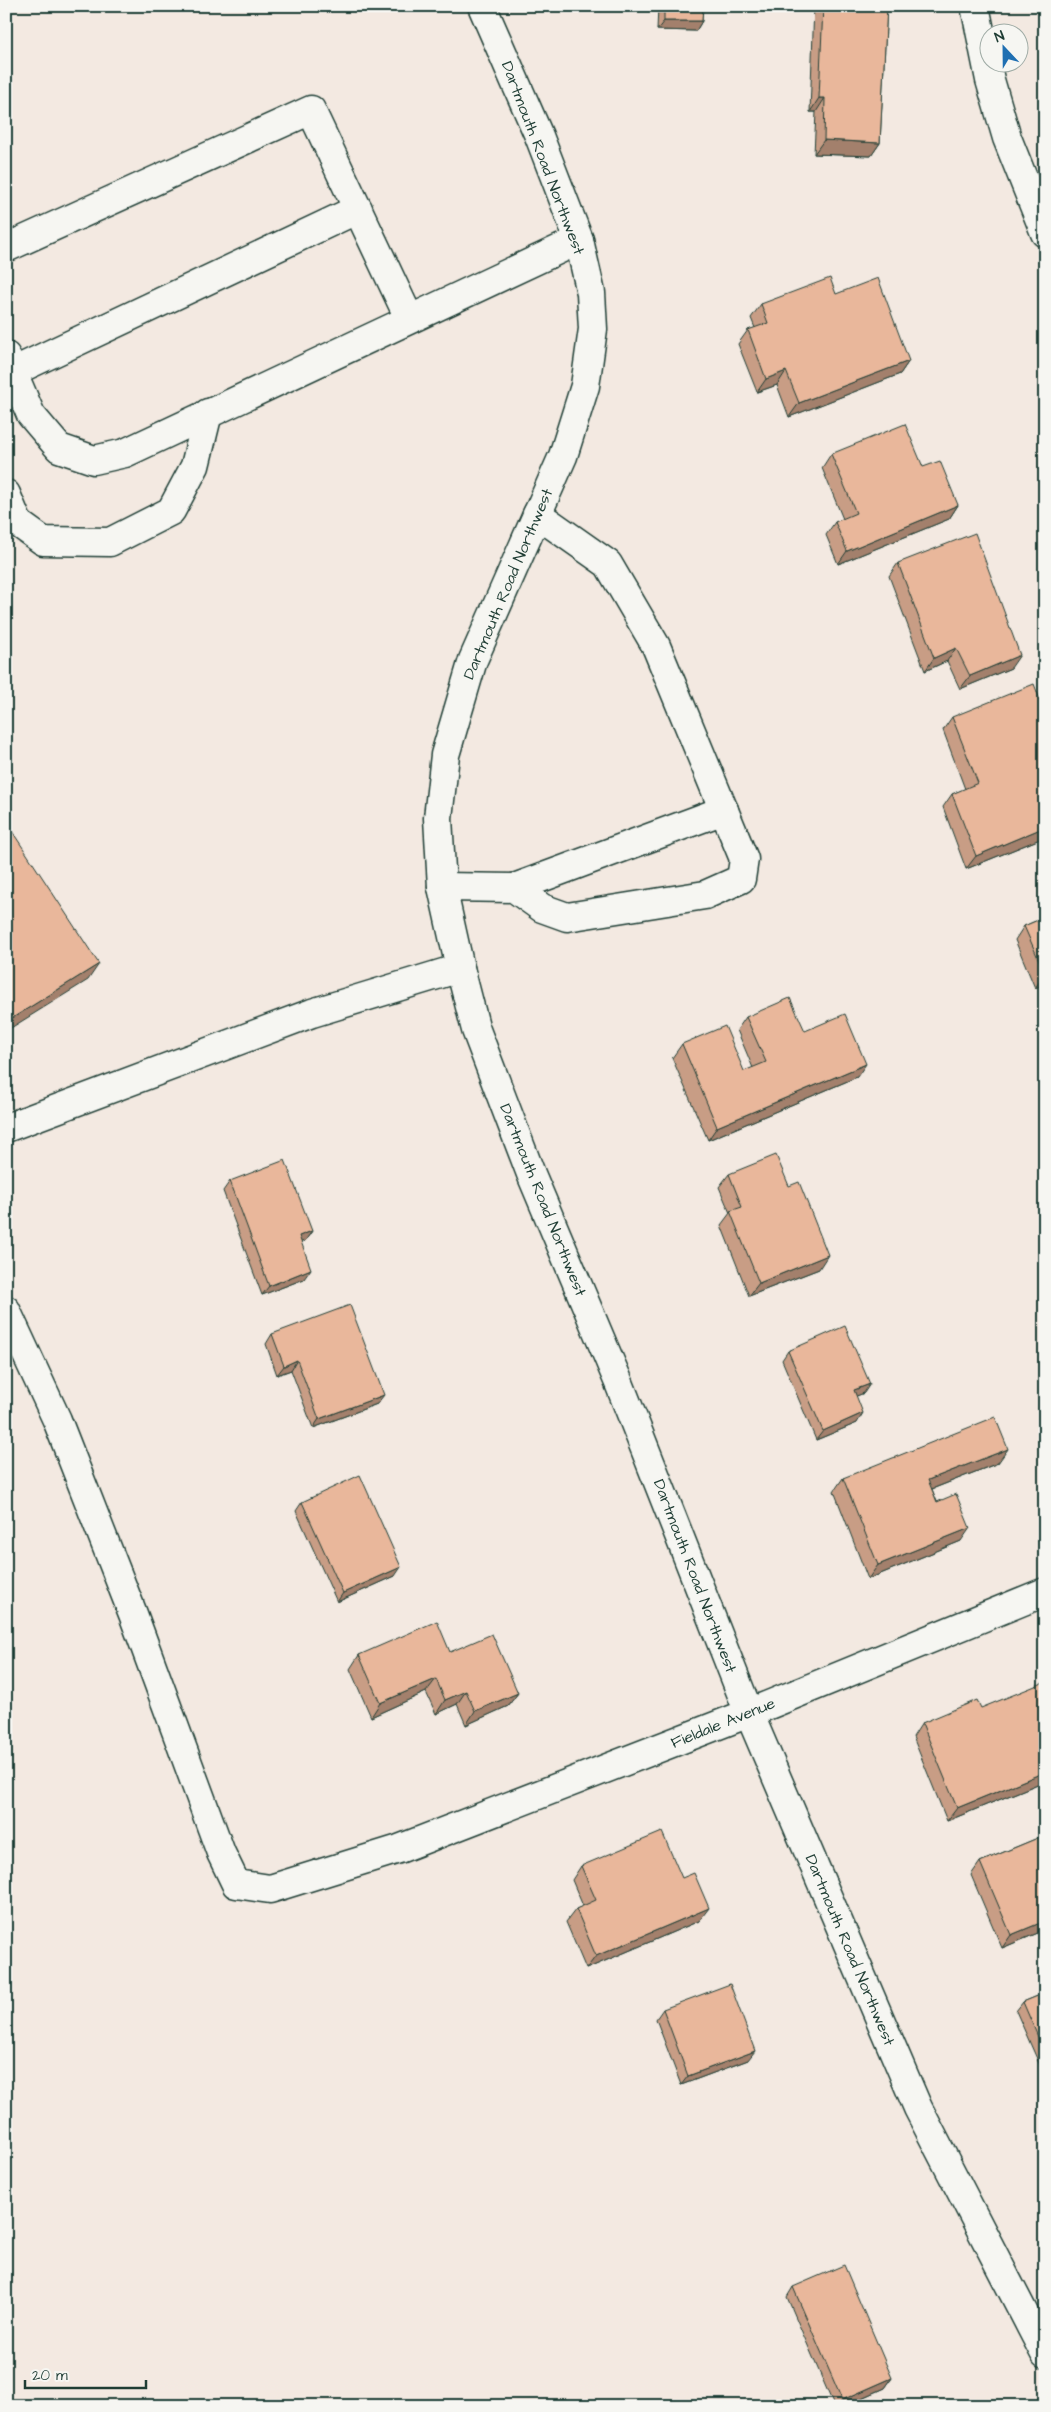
<svg xmlns="http://www.w3.org/2000/svg" width="1051" height="2412" font-family="'Architects Daughter',sans-serif">
<rect width="100%" height="100%" fill="#f3e9e1"/>
<filter id="ink" filterUnits="userSpaceOnUse"><feTurbulence type="fractalNoise" baseFrequency=".02" numOctaves="2"/><feDisplacementMap in="SourceGraphic" scale="10" xChannelSelector="R" yChannelSelector="G"/><feConvolveMatrix kernelMatrix="1 2 1 2 8 2 1 2 1" color-interpolation-filters="sRGB"/></filter>
<g filter="url(#ink)">
<g fill="none" stroke-linecap="round" stroke-linejoin="round">
<defs>
<g id="minor">
<polyline points="482,6 539,136 579,240 591,293 593,329 585,386 563,456 473,660 445,755 438,818 442,887 460,968 476,1030 531,1174 619,1383 749,1713 918,2108 1045,2354"/>
<polyline points="975,6 990,80 1007,138 1045,233"/>
<polyline points="6,248 311,110 409,318"/>
<polyline points="6,356 31,415 59,448 94,460 125,453 579,240"/>
<polyline points="6,375 358,209"/>
<polyline points="6,494 18,523 43,541 110,542 171,511 195,466 208,413"/>
<polyline points="442,887 514,888 542,908 567,917 705,895 741,879 744,859 656,646 608,564 537,514"/>
<polyline points="514,888 724,810"/>
<polyline points="6,1128 312,1013 460,968"/>
<polyline points="6,1310 57,1420 133,1614 221,1853 236,1884 270,1889 399,1849 749,1713 1045,1592"/>
</g>
</defs>
<use href="#minor" stroke="#1f3d34" stroke-width="31"/>
<use href="#minor" stroke="#f6f6f2" stroke-width="28"/>
</g>
<g fill="#c89d85" stroke="#1f3d34">
<polygon points="658,6 731,6 730,7 703,7 702,21 696,31 657,30"/>
<polygon points="814,6 887,6 880,143 871,156 814,154 816,112 810,112"/>
<polygon points="836,294 909,361 900,374 789,417 777,385 757,392 738,344 748,330 755,328 751,318 761,304"/>
<polygon points="831,454 923,467 958,505 949,519 838,564 826,535 835,522 843,519 822,468"/>
<polygon points="898,563 1011,668 960,689 947,661 925,671 889,576"/>
<polygon points="952,717 1045,837 966,869 943,807 952,794 965,789 943,730"/>
<polygon points="1045,917 1045,984 1035,988 1015,940 1024,926"/>
<polygon points="746,1017 805,1031 857,1077 708,1140 672,1058 682,1044 744,1071 753,1068 737,1030"/>
<polygon points="729,1174 819,1269 749,1296 721,1225 730,1213 719,1187"/>
<polygon points="230,1181 312,1231 305,1241 301,1242 304,1279 262,1295 223,1191"/>
<polygon points="272,1334 377,1404 313,1428 291,1370 277,1375 266,1344"/>
<polygon points="788,1351 864,1393 856,1396 857,1423 816,1440 782,1360"/>
<polygon points="998,1463 932,1489 937,1502 961,1541 868,1579 834,1491 843,1478"/>
<polygon points="302,1502 395,1576 337,1602 296,1511"/>
<polygon points="450,1652 518,1693 508,1706 466,1725 457,1704 436,1714 426,1692 371,1717 350,1669 359,1655"/>
<polygon points="981,1708 1045,1781 947,1821 913,1737 922,1723"/>
<polygon points="1045,1835 1045,1930 1002,1948 971,1875 980,1862"/>
<polygon points="581,1866 699,1921 586,1969 566,1922 576,1909 583,1906 572,1880"/>
<polygon points="1045,1993 1045,2077 1016,2011 1023,2002"/>
<polygon points="663,2009 748,2060 681,2085 656,2019"/>
<polygon points="793,2287 892,2378 885,2388 844,2406 834,2406 787,2297"/>
</g>
<g fill="#a3806c" stroke="#1f3d34">
<polygon points="696,6 731,6 730,7"/>
<polygon points="664,21 702,21 696,31 657,30"/>
<polygon points="819,98 825,98 816,112 810,112"/>
<polygon points="824,140 880,143 871,156 814,154"/>
<polygon points="909,361 900,374 789,417 799,403"/>
<polygon points="786,371 777,385 757,392 766,379"/>
<polygon points="958,505 949,519 838,564 847,551"/>
<polygon points="956,648 947,661 925,671 934,658"/>
<polygon points="1020,655 1011,668 960,689 970,676"/>
<polygon points="1045,827 1045,837 966,869 976,856"/>
<polygon points="99,964 88,980 6,1031 6,1022"/>
<polygon points="1045,974 1045,984 1035,988"/>
<polygon points="866,1064 857,1077 708,1140 717,1127"/>
<polygon points="312,1231 305,1241 292,1245 299,1236"/>
<polygon points="828,1255 819,1269 749,1296 759,1283"/>
<polygon points="311,1269 304,1279 262,1295 269,1286"/>
<polygon points="297,1360 291,1370 277,1375 284,1366"/>
<polygon points="870,1384 864,1393 847,1400 854,1390"/>
<polygon points="384,1395 377,1404 313,1428 319,1419"/>
<polygon points="863,1413 857,1423 816,1440 823,1431"/>
<polygon points="1008,1449 998,1463 919,1494 928,1480"/>
<polygon points="970,1528 961,1541 868,1579 878,1565"/>
<polygon points="401,1567 395,1576 337,1602 343,1593"/>
<polygon points="436,1679 426,1692 371,1717 380,1703"/>
<polygon points="466,1691 457,1704 436,1714 445,1700"/>
<polygon points="518,1693 508,1706 466,1725 475,1711"/>
<polygon points="1045,1772 1045,1781 947,1821 957,1808"/>
<polygon points="709,1908 699,1921 586,1969 596,1956"/>
<polygon points="1045,1921 1045,1930 1002,1948 1011,1935"/>
<polygon points="755,2051 748,2060 681,2085 688,2076"/>
<polygon points="892,2378 885,2388 844,2406 838,2406 842,2400"/>
</g>
<g fill="#e9b79b" stroke="#1f3d34">
<polygon points="664,6 703,6 702,21 664,21"/>
<polygon points="823,6 887,6 880,143 824,140 825,98 819,98"/>
<polygon points="830,278 836,294 878,278 909,361 799,403 786,371 766,379 748,330 768,323 761,304"/>
<polygon points="905,424 923,467 940,461 958,505 847,551 835,522 856,513 831,454"/>
<polygon points="975,533 1020,655 970,676 956,648 934,658 898,563"/>
<polygon points="1034,684 1045,712 1045,827 976,856 952,794 978,783 952,717"/>
<polygon points="6,822 99,964 6,1022"/>
<polygon points="1045,917 1045,974 1024,926"/>
<polygon points="790,998 805,1031 845,1014 866,1064 717,1127 682,1044 725,1026 744,1071 766,1062 746,1017"/>
<polygon points="776,1155 789,1186 799,1182 828,1255 759,1283 730,1211 742,1207 729,1174"/>
<polygon points="285,1160 312,1231 299,1236 311,1269 269,1286 230,1181"/>
<polygon points="350,1305 384,1395 319,1419 297,1360 284,1366 272,1334"/>
<polygon points="845,1326 870,1384 854,1390 863,1413 823,1431 788,1351"/>
<polygon points="995,1417 1008,1449 928,1480 937,1502 956,1494 970,1528 878,1565 843,1478"/>
<polygon points="360,1475 401,1567 343,1593 302,1502"/>
<polygon points="437,1621 450,1652 492,1634 518,1693 475,1711 466,1691 445,1700 436,1679 380,1703 359,1655"/>
<polygon points="1045,1682 1045,1772 957,1808 922,1723 977,1700 981,1708"/>
<polygon points="662,1832 682,1878 694,1873 709,1908 596,1956 576,1909 596,1900 581,1866"/>
<polygon points="1045,1835 1045,1921 1011,1935 980,1862"/>
<polygon points="730,1984 755,2051 688,2076 663,2009"/>
<polygon points="1045,1993 1045,2053 1023,2002"/>
<polygon points="844,2265 892,2378 842,2400 793,2287"/>
</g>
</g>
<g text-anchor="middle" dominant-baseline="central" stroke-width="4" stroke-linejoin="round" paint-order="stroke">
<g font-size="16" fill="#1f3d34" stroke="#f6f6f2">
<text transform="translate(543 158) rotate(69)">Dartmouth Road Northwest</text>
<text transform="translate(508 584) rotate(-67)">Dartmouth Road Northwest</text>
<text transform="translate(543 1200) rotate(68)">Dartmouth Road Northwest</text>
<text transform="translate(695 1576) rotate(69)">Dartmouth Road Northwest</text>
<text transform="translate(723 1723) rotate(-22)">Fieldale Avenue</text>
<text transform="translate(850 1950) rotate(67)">Dartmouth Road Northwest</text>
</g>
</g>
<rect width="1051" height="2412" fill="none" stroke="#f6f6f2" stroke-width="25"/>
<rect x="12" y="12" width="1026" height="2387" fill="none" stroke="#1f3d34" stroke-width="2" filter="url(#ink)"/>
<g transform="translate(1004 48) rotate(338)"><circle r="24" fill="#f6f6f2" stroke="#a0aca6"/>
<path d="M0-4L9 19L0 12L-9 19Z" fill="#1f6fb2"/>
<text y="-8" font-size="14" font-weight="bold" text-anchor="middle" fill="#1f3d34">N</text>
</g>
<path d="M25 2380v8h121v-8" fill="none" stroke="#1f3d34" stroke-width="2.5"/>
<text x="32" y="2380" font-size="15" fill="#1f3d34" stroke="#f6f6f2" stroke-width="4" paint-order="stroke">20 m</text>
</svg>
